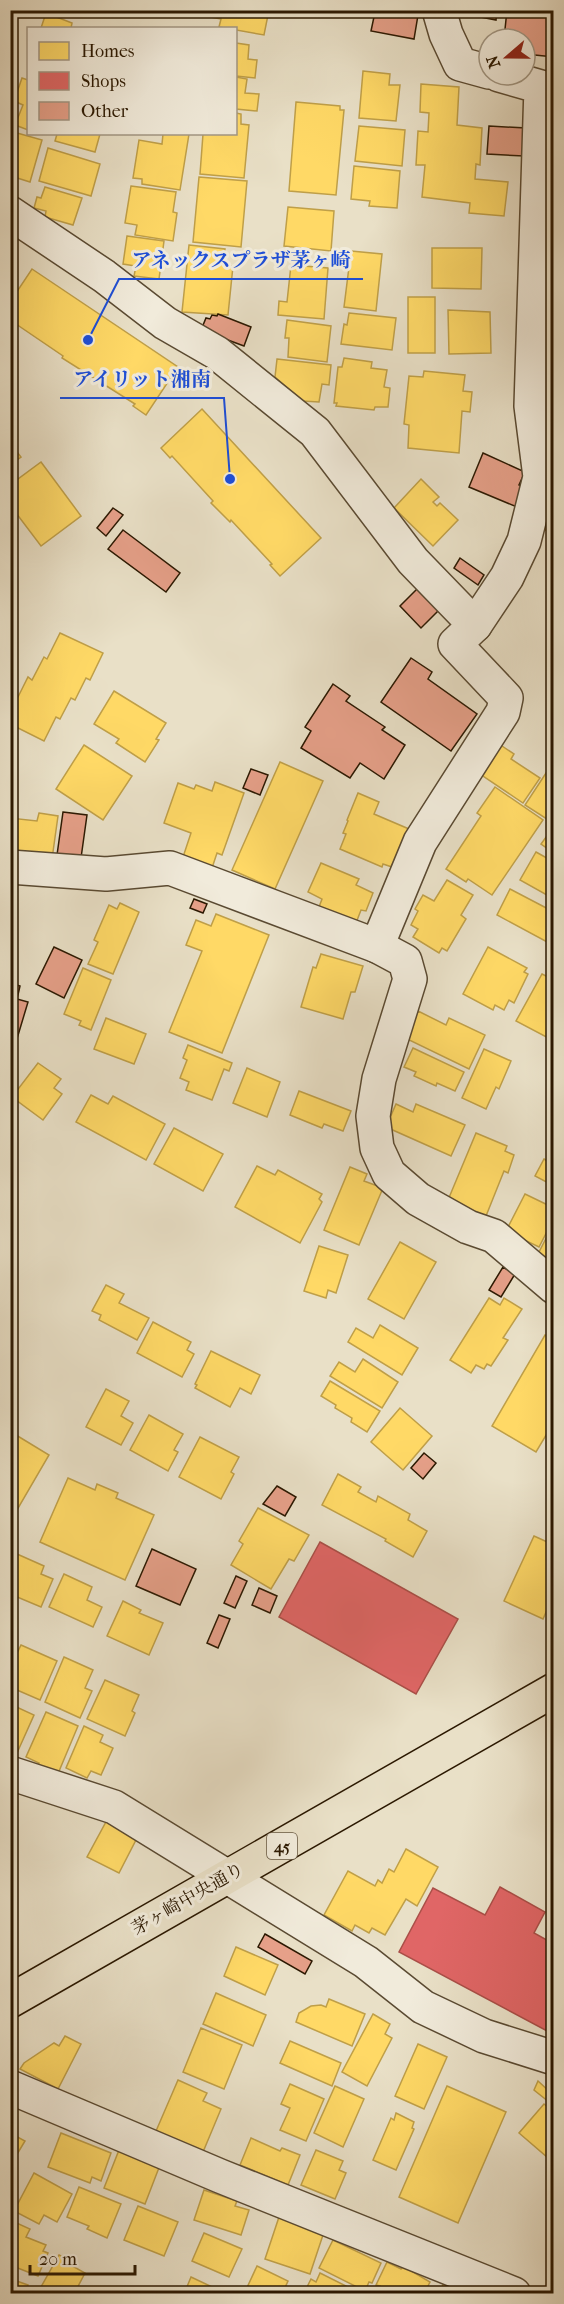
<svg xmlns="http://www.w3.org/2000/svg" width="564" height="2304" font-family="'IM FELL French Canon','Noto Serif JP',serif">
<rect width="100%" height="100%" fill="#e9e0c7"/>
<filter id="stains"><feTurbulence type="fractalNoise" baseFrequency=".00333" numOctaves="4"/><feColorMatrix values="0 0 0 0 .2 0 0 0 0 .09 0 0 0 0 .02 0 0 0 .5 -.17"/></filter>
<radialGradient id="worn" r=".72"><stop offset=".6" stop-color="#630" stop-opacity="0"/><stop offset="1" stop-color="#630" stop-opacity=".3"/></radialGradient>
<g fill="#ffd966" stroke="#bf9f48" stroke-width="1.5">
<polygon points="211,10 269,10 264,35 219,27 221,19 210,17"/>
<polygon points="46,13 72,23 71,28 74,28 41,28"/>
<polygon points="236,43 249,45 248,59 257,60 255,78 236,76"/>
<polygon points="363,71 390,74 389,85 400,85 396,121 359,118"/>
<polygon points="236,77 247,79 245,93 259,94 257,111 236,109"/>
<polygon points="22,78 28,80 28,130 15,125 23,105 14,101"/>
<polygon points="421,84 459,87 457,125 482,128 480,165 476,164 475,179 508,182 504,216 469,213 470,203 422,197 425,165 416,165 418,131 428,132 429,113 420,112"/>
<polygon points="296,102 340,106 340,110 344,110 336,195 289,191"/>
<polygon points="236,113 241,114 241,124 249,125 244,178 200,174 203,134 236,134"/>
<polygon points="359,126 405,130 402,166 355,161"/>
<polygon points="10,131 42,140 30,182 14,177 11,186"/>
<polygon points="57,134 100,134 95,152 55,141"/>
<polygon points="163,134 189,134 180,190 142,184 142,179 133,178 139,140 162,144"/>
<polygon points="48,148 100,164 91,196 39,181"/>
<polygon points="354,166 400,171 397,208 369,206 370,201 351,199"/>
<polygon points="199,177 247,181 241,247 193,242"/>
<polygon points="131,186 176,192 173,212 177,213 173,241 135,235 137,225 125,223"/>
<polygon points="45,187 82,198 73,225 45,217 46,211 34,208 37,197 41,198"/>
<polygon points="288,207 334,211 331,251 284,246"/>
<polygon points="127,236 164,241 159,279 134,276 136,266 123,264"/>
<polygon points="189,245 225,249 223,265 233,266 228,315 182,312"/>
<polygon points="432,248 482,248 481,289 432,288"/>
<polygon points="351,251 382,254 376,311 344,307"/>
<polygon points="291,265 328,268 324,319 278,315 279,301 287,302"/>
<polygon points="32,269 178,367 146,415 133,406 135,404 62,358 63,356 13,322 10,323 10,302"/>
<rect x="408" y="297" width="27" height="56"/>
<polygon points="448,310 490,312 491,353 449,354"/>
<polygon points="349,313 396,318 392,350 341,344 344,324 347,325"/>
<polygon points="287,320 331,326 327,362 288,357 289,338 285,338"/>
<polygon points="550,349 554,349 554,372 549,372"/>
<polygon points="344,358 372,362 371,368 387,370 384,387 390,388 388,407 375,407 374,410 336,406 337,403 334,403 338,367 342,367"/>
<polygon points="277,359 331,365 329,385 322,384 319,402 302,401 275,377"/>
<polygon points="424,371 465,375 463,391 472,392 470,412 462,411 459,453 408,448 409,425 404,424 409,376 423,377"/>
<polygon points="202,409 321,538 280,576 270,565 272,564 231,520 230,522 211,503 213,501 172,456 170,458 161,448"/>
<polygon points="10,443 21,457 10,465"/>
<polygon points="41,462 81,516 41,546 10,505 10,485"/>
<polygon points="421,479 439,497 433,502 437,506 440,503 458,520 433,546 394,508"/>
<polygon points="554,495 554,533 542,529"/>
<polygon points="60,633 103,653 90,680 86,678 75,700 71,698 60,719 56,717 44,741 10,724 10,703 14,696 18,697 28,677 32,680 44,657 47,659"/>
<polygon points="114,691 166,723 156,739 159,740 145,762 116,743 119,739 94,724"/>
<polygon points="499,744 514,754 511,759 540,778 523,803 480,774"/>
<polygon points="84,745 132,776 103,820 56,789"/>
<polygon points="280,762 323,781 275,889 232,870"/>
<polygon points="546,773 554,778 553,823 525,805"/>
<polygon points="215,782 244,793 222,855 217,853 211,871 182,860 191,833 164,823 178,783 194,789 196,785 212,791"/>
<polygon points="495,787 543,820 492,895 468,879 466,882 446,869 481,816 477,813"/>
<polygon points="358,793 379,802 374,814 409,829 392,867 383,864 382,867 340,849 346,834 343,833 348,821 347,820"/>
<polygon points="39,813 58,816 52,859 10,853 10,818 37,821"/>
<polygon points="554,826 554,853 541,844"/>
<polygon points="536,852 554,862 548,872 554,875 554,899 520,880"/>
<polygon points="321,863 359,879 356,885 373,893 366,911 361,910 356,923 319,907 322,899 308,892"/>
<polygon points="447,880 473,895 461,915 466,919 447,951 442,948 439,953 413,937 418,929 411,925 418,911 415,909 423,895 434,901"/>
<polygon points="510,889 554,912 554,933 549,943 497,915"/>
<polygon points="120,903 139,912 113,974 88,964 98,942 94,940 109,905 117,909"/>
<polygon points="216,914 269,935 222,1053 169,1032 202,951 186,945 196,920 211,926"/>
<polygon points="488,947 527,968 524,972 528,974 514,1003 509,1000 504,1010 495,1005 493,1010 463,994"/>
<polygon points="321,954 363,966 355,992 351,992 343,1019 301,1007 313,967 316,968"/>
<polygon points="83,968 111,980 91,1030 79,1025 81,1021 64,1014"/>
<polygon points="542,974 554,980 554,1041 516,1021"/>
<polygon points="418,1011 446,1025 449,1018 485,1035 469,1069 405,1038"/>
<polygon points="106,1018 146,1034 134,1064 94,1049"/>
<polygon points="188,1045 232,1063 229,1071 224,1069 212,1100 186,1090 189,1082 180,1078 187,1060 183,1058"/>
<polygon points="413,1048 464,1072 455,1091 437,1083 436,1086 414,1076 416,1072 404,1067"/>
<polygon points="484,1049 511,1061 499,1089 496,1087 486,1109 462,1098"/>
<polygon points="38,1063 61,1079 54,1088 62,1094 43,1120 12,1097"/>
<polygon points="247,1068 280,1082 267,1117 233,1103"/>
<polygon points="299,1091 351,1111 343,1131 324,1124 322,1128 290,1115"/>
<polygon points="91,1095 108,1104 113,1096 165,1124 146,1160 76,1122"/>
<polygon points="396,1104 413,1112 416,1104 465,1125 451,1156 386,1127"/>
<polygon points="174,1128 223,1154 203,1191 154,1164"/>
<polygon points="476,1133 507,1146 505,1151 514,1155 508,1173 504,1171 486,1216 448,1200"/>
<polygon points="544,1159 554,1165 554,1186 535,1176"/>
<polygon points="257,1166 275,1175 278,1170 322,1194 319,1199 322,1202 300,1243 235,1207"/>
<polygon points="350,1167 367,1174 364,1181 383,1188 359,1245 324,1230"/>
<polygon points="525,1194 554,1208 554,1218 539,1247 506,1231"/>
<polygon points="554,1223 554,1262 538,1254"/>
<polygon points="400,1242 436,1262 404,1319 368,1299"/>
<polygon points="319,1246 348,1255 336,1293 328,1290 326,1298 304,1291"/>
<polygon points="106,1285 124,1294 119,1303 149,1318 137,1340 99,1320 101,1315 92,1311"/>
<polygon points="489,1298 500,1305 504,1298 522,1309 503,1338 508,1340 491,1366 487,1364 484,1369 476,1365 471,1373 450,1360"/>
<polygon points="153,1322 191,1342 187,1350 194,1354 182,1377 137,1353"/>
<polygon points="380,1325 418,1348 402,1375 348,1342 356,1328 373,1338"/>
<polygon points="545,1335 553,1340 550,1347 554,1349 554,1422 536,1452 492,1426"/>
<polygon points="211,1351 260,1375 251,1394 240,1388 230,1407 195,1388 197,1385 195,1384"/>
<polygon points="363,1359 398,1382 382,1408 330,1376 339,1362 355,1372"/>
<polygon points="330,1381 380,1411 367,1432 351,1422 352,1418 335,1408 336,1405 321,1396"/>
<polygon points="106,1389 129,1401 121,1416 133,1423 121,1445 86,1427"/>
<polygon points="400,1408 432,1436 403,1470 371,1442"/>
<polygon points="149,1415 183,1434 174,1450 178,1452 168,1471 130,1450"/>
<polygon points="16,1435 49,1455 10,1522 10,1445"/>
<polygon points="200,1437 239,1457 231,1472 234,1474 221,1499 179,1477"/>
<polygon points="338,1474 361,1487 358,1492 376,1502 378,1496 410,1514 408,1520 427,1531 413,1557 385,1541 386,1539 322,1505"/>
<polygon points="68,1478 95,1490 97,1484 118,1493 116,1498 154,1515 125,1580 40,1542"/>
<polygon points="258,1508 309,1535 294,1561 289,1559 271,1589 231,1565 243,1544 239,1541"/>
<polygon points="534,1536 554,1545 554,1602 551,1601 543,1619 504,1601"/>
<polygon points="17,1554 44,1566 41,1574 53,1579 41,1607 10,1594 10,1569"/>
<polygon points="64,1574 92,1587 87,1600 102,1607 93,1627 49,1607"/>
<polygon points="123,1601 141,1610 139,1613 163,1623 149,1655 107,1636"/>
<polygon points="21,1645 57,1661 40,1700 10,1687 10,1668"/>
<polygon points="64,1657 93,1670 85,1688 92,1691 80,1718 45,1702"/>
<polygon points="105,1680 139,1695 132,1711 135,1713 125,1736 87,1719"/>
<polygon points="10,1704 34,1715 17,1753 12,1750 10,1753"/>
<polygon points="46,1712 78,1726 57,1776 37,1767 39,1763 26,1757"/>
<polygon points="84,1726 103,1735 100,1742 113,1748 101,1775 91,1771 87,1778 66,1768"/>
<polygon points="107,1820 138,1836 119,1873 87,1857"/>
<polygon points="406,1849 438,1867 417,1906 406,1899 385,1935 372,1928 369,1933 355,1925 352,1931 324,1915 348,1871 375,1886 378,1880 382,1883 389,1869 394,1872"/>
<polygon points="236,1947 278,1965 265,1995 224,1976"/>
<polygon points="216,1993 266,2015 253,2046 203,2024"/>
<polygon points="329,1999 365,2014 352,2046 296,2022 299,2013 311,2006 321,2005 326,2007"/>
<polygon points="373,2014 390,2024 385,2034 392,2038 367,2086 342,2072"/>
<polygon points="201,2028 242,2045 224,2089 183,2072"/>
<polygon points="65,2036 81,2044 58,2089 20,2069 24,2063 54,2043 59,2046"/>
<polygon points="290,2041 341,2063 332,2086 280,2063"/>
<polygon points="418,2044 447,2057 424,2109 395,2096"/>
<polygon points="178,2080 207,2093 203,2101 221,2109 203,2152 156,2131"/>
<polygon points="538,2081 550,2092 554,2088 554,2106 534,2090"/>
<polygon points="290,2084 324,2099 306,2141 280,2130 290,2108 281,2104"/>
<polygon points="335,2086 364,2099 343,2147 314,2133"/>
<polygon points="447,2086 506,2112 458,2223 399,2197"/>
<polygon points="544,2104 554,2112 554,2163 519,2133"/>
<polygon points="396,2113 414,2122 412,2128 414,2129 396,2170 373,2160 391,2118 394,2120"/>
<polygon points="10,2133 25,2141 10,2166"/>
<polygon points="61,2133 111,2153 101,2181 92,2177 90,2183 48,2167"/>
<polygon points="251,2138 280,2151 282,2148 300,2155 288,2185 240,2165"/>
<polygon points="119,2150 160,2165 145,2204 104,2188"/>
<polygon points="316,2150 343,2161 339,2170 346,2173 335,2199 301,2185"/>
<polygon points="34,2173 72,2194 57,2222 44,2215 39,2224 14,2211"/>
<polygon points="79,2187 121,2204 107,2238 87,2229 89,2226 67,2217"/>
<polygon points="204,2190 237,2201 235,2206 249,2210 241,2235 194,2220"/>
<polygon points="138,2206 178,2222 164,2256 124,2240"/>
<polygon points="279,2217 324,2232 310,2274 265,2259"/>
<polygon points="10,2220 30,2229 26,2237 46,2245 43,2251 48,2253 38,2276 10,2265"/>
<polygon points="204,2233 242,2249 229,2277 192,2261"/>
<polygon points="333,2240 381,2263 372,2283 369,2282 365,2291 319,2268"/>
<polygon points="59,2255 69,2260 67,2263 85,2273 74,2294 37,2294"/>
<polygon points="387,2262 401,2269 403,2266 430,2282 424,2294 383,2294 378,2291 380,2286 376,2285"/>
<polygon points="257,2266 288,2281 283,2292 286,2294 244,2294"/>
<polygon points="320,2273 348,2287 351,2294 307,2294 305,2291 311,2279 316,2282"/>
<polygon points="10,2274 11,2279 28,2285 25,2294 10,2294"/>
<polygon points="191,2277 227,2294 184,2294"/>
<polygon points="445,2280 478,2294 439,2294"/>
</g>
<g fill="#e06666" stroke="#aa4f48" stroke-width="1.5">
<polygon points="320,1542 458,1619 416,1694 279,1617"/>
<polygon points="500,1887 545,1912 534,1933 554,1944 554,2023 549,2032 399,1952 433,1888 485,1915"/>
</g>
<g fill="#e6a089" stroke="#2b1801" stroke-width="1.5">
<polygon points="480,10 497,10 496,20 480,17"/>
<polygon points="507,10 554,10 554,57 525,54 525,39 504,39"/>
<polygon points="395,11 418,15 414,39 371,31 375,12 394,15"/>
<polygon points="489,126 526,128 524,156 487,154"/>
<polygon points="218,314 251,327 244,346 201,330 206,318 210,319 212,315 217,316"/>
<polygon points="483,453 525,472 519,485 525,488 517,507 469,487"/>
<polygon points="113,508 123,515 106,536 97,528"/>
<polygon points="123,530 180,573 166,592 108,549"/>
<polygon points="460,558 484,575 478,585 454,568"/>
<polygon points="419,587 440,609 421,628 400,606"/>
<polygon points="411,658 432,672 428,679 477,714 451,751 381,702"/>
<polygon points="333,684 350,696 346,701 385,727 382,730 405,745 384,779 360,763 350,778 301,748 311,731 305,727"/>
<polygon points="251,769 268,775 260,795 243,788"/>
<polygon points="63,812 87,815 81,858 57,855"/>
<polygon points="194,899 207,904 203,913 190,908"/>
<polygon points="54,947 82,960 64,998 36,984"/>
<polygon points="10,983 20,986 17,999 28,1002 16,1042 10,1040"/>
<polygon points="503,1267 515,1274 501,1297 489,1290"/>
<polygon points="424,1453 436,1463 423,1479 411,1468"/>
<polygon points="277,1486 296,1497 285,1516 263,1504"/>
<polygon points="152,1549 196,1569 180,1605 136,1586"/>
<polygon points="236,1576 247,1581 235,1608 224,1603"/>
<polygon points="259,1588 277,1596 270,1613 252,1605"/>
<polygon points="219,1615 230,1619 218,1648 207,1643"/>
<polygon points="265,1934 312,1961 305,1974 258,1947"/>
</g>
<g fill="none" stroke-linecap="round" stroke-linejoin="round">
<defs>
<g id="minor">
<polyline points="439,10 446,34 460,64 489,72"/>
<polyline points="10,213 104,276 165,323 217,353 315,432 413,561 475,625"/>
<polyline points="10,867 106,874 170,868 377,946 405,961 410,979 379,1079 373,1116 377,1148 389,1174 418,1199 468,1227 494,1236 554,1287"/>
<polyline points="377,946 420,842 503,712 506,698 455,644 475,625 507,577 524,541 540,477 531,406 541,87 499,75"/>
<polyline points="10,1773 114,1807 366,1962 423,2007 484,2036 554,2058"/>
<polyline points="10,2087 220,2176 514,2294"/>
</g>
<polyline id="primary" points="10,2001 554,1690"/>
</defs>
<use href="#minor" stroke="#5a4a32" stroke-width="36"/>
<use href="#primary" stroke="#2b1801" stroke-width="36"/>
<use href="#minor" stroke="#f1ebdb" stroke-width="33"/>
<use href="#primary" stroke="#e9e0c7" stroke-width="33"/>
</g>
<g text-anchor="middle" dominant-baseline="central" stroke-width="6" stroke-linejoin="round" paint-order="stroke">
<rect fill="#f1ebdb" stroke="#665742" stroke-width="1.5" x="267" y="1833" width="30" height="26" rx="4.5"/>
<g font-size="16" font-weight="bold" fill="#2b1801">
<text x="282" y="1846">45</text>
</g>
<g font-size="18" fill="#2b1801" stroke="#f1ebdb">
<text transform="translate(188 1899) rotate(-30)">茅ヶ崎中央通り</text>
</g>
</g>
<path fill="none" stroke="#1d4ed8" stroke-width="2" d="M88 340L119 279H363M230 479L224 398H60"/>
<g fill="#1d4ed8" stroke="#f1ebdb" stroke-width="2">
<circle cx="88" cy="340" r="6"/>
<circle cx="230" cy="479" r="6"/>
</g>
<g font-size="20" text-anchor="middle" font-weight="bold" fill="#1d4ed8" stroke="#f1ebdb" stroke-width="6" stroke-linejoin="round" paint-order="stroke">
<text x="241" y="267">アネックスプラザ茅ヶ崎</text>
<text x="142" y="386">アイリット湘南</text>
</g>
<rect width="564" height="2304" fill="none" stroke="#e9e0c7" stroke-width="36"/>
<rect x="12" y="12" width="540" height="2280" fill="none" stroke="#2b1801" stroke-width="3"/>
<rect x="18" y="18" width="528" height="2268" fill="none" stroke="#2b1801" stroke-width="1.5"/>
<rect x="27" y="27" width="210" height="108" fill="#f1ebdb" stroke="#a29784" stroke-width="1.5"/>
<rect x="39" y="42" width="30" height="18" fill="#ffd966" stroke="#a29784" stroke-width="1.5"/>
<text x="81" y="57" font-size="18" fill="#2b1801">Homes</text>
<rect x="39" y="72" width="30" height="18" fill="#e06666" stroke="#a29784" stroke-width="1.5"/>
<text x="81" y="87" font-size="18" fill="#2b1801">Shops</text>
<rect x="39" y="102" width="30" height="18" fill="#e6a089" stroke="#a29784" stroke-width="1.5"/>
<text x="81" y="117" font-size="18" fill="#2b1801">Other</text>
<g transform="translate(507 57) rotate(250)"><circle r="28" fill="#f1ebdb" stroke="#a29784" stroke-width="1.5"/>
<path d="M0-4.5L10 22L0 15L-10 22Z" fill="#8f2418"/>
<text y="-9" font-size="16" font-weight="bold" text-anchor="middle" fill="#2b1801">N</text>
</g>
<path d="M30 2265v9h105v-9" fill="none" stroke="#2b1801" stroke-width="3"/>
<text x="39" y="2265" font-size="18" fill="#2b1801" stroke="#f1ebdb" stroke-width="4.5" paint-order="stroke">20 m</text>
<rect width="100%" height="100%" filter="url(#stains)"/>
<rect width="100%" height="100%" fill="url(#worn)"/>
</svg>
